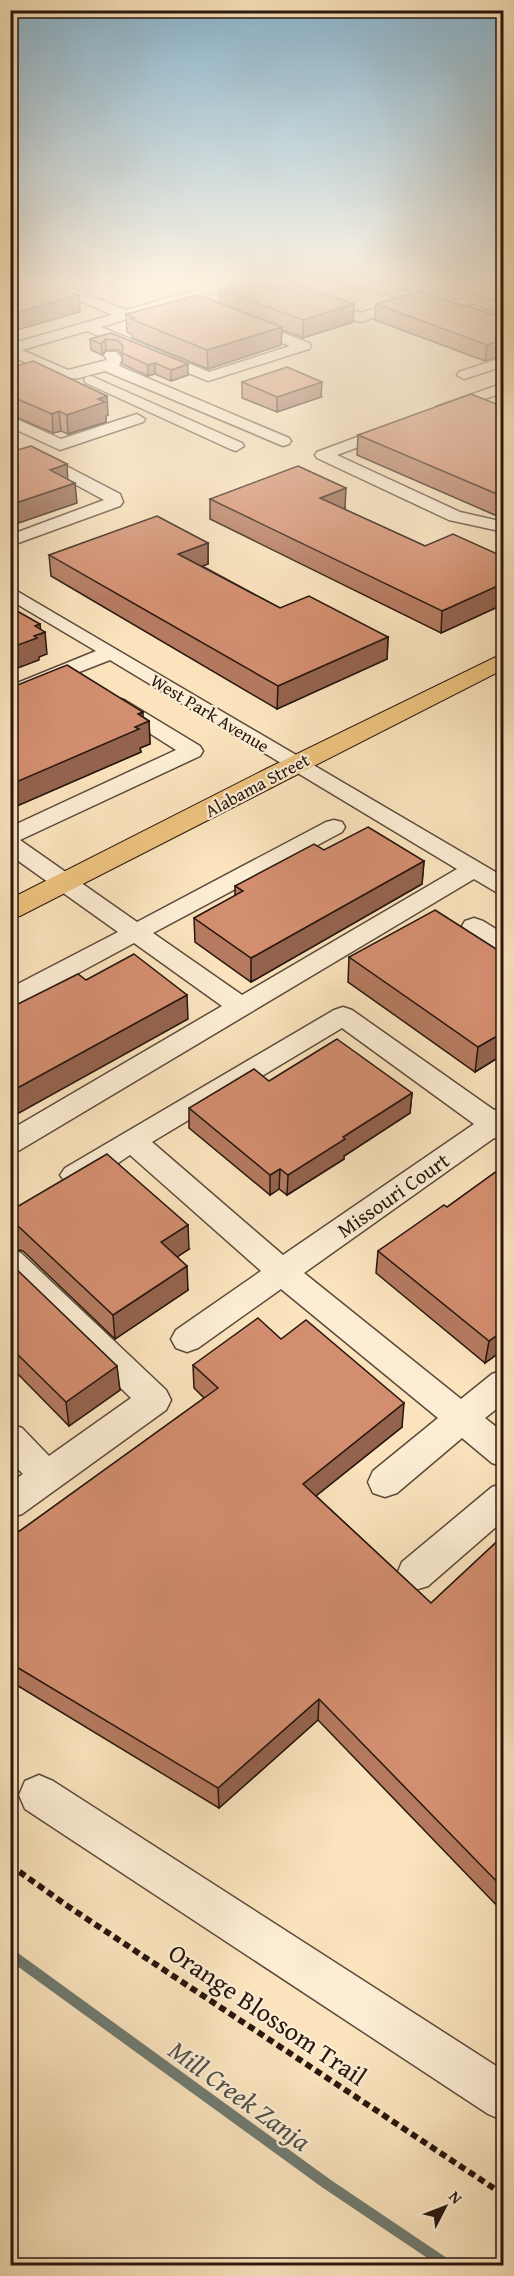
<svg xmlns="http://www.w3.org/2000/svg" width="514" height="2276" font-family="'Gentium Book Plus',serif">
<rect width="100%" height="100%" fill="#fae3bd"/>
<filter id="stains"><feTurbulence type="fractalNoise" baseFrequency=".00333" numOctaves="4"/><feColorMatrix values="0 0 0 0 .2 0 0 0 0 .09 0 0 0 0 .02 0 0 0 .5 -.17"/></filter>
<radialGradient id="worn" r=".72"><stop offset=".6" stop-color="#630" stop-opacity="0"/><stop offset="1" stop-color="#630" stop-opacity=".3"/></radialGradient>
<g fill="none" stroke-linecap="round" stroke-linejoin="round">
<polyline stroke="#6f7b71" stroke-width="11" points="10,1954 327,2184 449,2266"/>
<defs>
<g id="minor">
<path d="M 33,280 L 51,280 L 126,310 L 230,280 L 267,280 L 360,313 L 404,300 L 354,283 L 352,280 L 372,280 L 422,297 L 424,300 L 422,303 L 360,322 L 249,282 L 195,299 L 309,343 L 311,346 L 309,349 L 208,381 L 87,331 L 22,350 L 68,370 L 107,360 L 104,355 L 106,352 L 116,352 L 122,358 L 119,366 L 289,438 L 291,441 L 289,444 L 283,446 L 105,371 L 79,378 L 66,379 L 10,356 L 10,344 L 112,315 ZM 181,303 L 290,346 L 209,372 L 101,327 Z"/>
<polygon points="487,280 504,280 504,287 489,283"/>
<polygon points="473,295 480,299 478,302 447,311 440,307 442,304"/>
<polygon points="504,357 504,366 464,379 457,375 459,372"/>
<polygon points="91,376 242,443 244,446 236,451 230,449 86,383 84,380 86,377"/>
<polygon points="504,383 504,392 446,413 436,413 433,410 436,407"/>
<polygon points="137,414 145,419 143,422 60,450 10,427 10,416 61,439"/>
<polygon points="395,423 401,425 403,428 401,431 337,455 460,512 504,522 504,532 449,520 317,458 315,455 317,452"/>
<polygon points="27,451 47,456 120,494 123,502 120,506 10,546 10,535 104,500 36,463 28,461 10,466 10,456"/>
<polygon points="10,587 504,877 504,894 496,892 474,879 20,1150 10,1153 10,1130 222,1006 134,943 19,1005 10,1007 10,988 118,932 10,855 10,827 176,750 110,708 107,704 110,700 117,698 124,700 200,746 203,751 200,756 20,840 137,922 326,822 334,820 342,822 345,827 342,832 153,933 242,995 457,869 110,660 10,699 10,686 96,651 10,600"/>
<path d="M 474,918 L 483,921 L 504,934 L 504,953 C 490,949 470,938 462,926 L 465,921 Z"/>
<path d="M 343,1007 L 352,1010 L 494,1110 L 504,1107 L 504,1141 L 494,1138 L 304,1273 L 461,1399 L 492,1374 L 504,1370 L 504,1403 L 485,1418 L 504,1433 L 504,1467 L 492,1463 L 462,1438 L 397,1493 L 385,1497 L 373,1493 L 368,1482 L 373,1471 L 438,1418 L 281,1289 L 198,1348 L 187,1352 L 176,1348 L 171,1339 L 176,1330 L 261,1271 L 130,1155 C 111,1167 87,1189 65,1182 L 60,1175 L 65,1168 L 334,1010 ZM 342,1028 L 474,1124 L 283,1255 L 152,1142 Z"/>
<polygon points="10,1249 21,1253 166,1390 171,1400 166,1410 22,1514 10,1518 10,1483 23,1474 10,1461 10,1424 22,1428 49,1456 131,1398 10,1280"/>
<polygon points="504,1483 504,1520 428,1586 415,1590 402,1586 397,1574 402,1562 492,1487"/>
<polygon points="39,1775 53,1781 504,2071 504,2121 488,2114 25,1809 19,1795 25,1781"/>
</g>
<g id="major">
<polygon points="409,280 432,280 504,305 504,315 412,283"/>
<polygon points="504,653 504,669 20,916 10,918 10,899 266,769"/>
</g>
</defs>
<use href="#minor" stroke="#5c4a3a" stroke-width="3"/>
<use href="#major" stroke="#28170e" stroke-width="2"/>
<polyline stroke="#28170e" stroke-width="6" stroke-dasharray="7 4.5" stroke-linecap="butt" points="10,1865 66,1905 504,2195"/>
<use href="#minor" fill="#fcedd4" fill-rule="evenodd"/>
<use href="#major" fill="#edc27e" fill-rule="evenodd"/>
</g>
<g fill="#b57a60" stroke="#28170e" stroke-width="1.5">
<polygon points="220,289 354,304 353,322 303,338 282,330 281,345 208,369 132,338 132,335 127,332 126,314 220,303"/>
<polygon points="376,304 504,318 485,361 375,320"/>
<polygon points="111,333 188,375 171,381 155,374 148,376 122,364 122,355 118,350 106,350 102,355 91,350 90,339"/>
<polygon points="10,368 108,415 106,416 106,422 68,434 61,431 53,433 11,415 13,431 10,432"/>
<polygon points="242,382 321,397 277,412 242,398"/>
<polygon points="504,407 504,519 357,455 358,435"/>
<polygon points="210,499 345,508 344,509 425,546 504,557 504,604 441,633 210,519"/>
<polygon points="208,543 208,564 202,566 280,608 388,637 387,659 277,709 51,576 49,555"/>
<polygon points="10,688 143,717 149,721 150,744 140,748 141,752 17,806 10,802"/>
<polygon points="324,850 424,861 422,884 251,982 195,942 194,918 235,896 235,886"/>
<polygon points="504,954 504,1054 475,1072 348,982 349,957"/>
<polygon points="269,1081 412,1093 410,1113 344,1156 344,1159 287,1195 279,1189 270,1195 189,1128 189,1108"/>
<polygon points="504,1166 504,1349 485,1363 376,1273 378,1251 447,1207"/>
<polygon points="10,1211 189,1249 177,1257 188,1290 115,1339 23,1251 10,1248"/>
<polygon points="10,1263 120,1390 69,1426 10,1366"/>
<polygon points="281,1339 402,1427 316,1496 431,1603 504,1535 504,1913 318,1720 219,1808 10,1681 10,1538 204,1398 194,1388 193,1365"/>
</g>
<g fill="#94634e" stroke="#28170e" stroke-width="1.5">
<polygon points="79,295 80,312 10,332 10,314"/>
<polygon points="354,304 353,322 303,338 303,320"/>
<polygon points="282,327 281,345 208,369 207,350"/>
<polygon points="105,339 106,350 102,355 101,344"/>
<polygon points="504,339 504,355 485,361 487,345"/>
<polygon points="155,363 155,374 148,376 148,365"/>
<polygon points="188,364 188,375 171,381 171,370"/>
<polygon points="322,382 321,397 277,412 277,397"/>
<polygon points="107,396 108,415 106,416 106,422 68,434 67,415 98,399"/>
<polygon points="10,411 13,431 10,432"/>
<polygon points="59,411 61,431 53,433 52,414"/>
<polygon points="67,464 68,484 50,470"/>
<polygon points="75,483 77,503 10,526 10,505"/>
<polygon points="346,488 345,508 319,518 320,498"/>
<polygon points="208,543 208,564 179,575 178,554"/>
<polygon points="504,583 504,604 441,633 442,611"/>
<polygon points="40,624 41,634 45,632 47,654 39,657 39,660 10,671 10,648 35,626"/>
<polygon points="388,637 387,659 277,709 278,686"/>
<polygon points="143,712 143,723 149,721 150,744 140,748 141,752 17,806 14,783"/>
<polygon points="424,861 422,884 251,982 251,958"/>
<polygon points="187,995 188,1019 10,1118 10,1092"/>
<polygon points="504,1032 504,1054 475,1072 478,1047"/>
<polygon points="412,1093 410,1113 344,1156 344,1159 287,1195 288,1175 343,1137"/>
<polygon points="280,1169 279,1189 270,1195 270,1175"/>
<polygon points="188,1225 189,1249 162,1267 161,1242"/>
<polygon points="187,1266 188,1290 115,1339 113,1315"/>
<polygon points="504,1330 504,1349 485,1363 489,1341"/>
<polygon points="117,1366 120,1390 69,1426 66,1402"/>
<polygon points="404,1403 402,1427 302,1507 303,1484"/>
<polygon points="319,1699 318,1720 219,1808 218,1788"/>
</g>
<g fill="#d38e70" stroke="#28170e" stroke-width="1.5">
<polygon points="10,280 42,280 79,295 10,314"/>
<polygon points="251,280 285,280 354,304 303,320 220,289"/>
<polygon points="419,291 504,318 504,339 487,345 376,304"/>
<polygon points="198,295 282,327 207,350 131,319 135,318 126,314"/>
<polygon points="111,333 188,364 171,370 155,363 148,365 122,353 123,346 117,340 105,339 101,344 90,339"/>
<polygon points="33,361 107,396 98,399 105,402 67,415 59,411 52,414 10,396 10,368"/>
<polygon points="287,367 322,382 277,397 242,382"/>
<polygon points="471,394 504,407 504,497 358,435"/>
<polygon points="31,446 67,464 50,470 75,483 10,505 10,452"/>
<polygon points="298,466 346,488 320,498 425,546 453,534 504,557 504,583 442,611 210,499"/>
<polygon points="157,516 208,543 178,554 280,608 309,596 388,637 278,686 49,555"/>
<polygon points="10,607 40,624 35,626 45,632 34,636 37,638 10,648"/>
<polygon points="67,665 143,712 138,714 149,721 135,727 139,729 14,783 10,781 10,688"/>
<polygon points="368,827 424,861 251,958 194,918 243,891 235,886 314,844 324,850"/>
<polygon points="435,910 504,954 504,1032 478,1047 349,957"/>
<polygon points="134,954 187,995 10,1092 10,1008 78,974 86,980"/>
<polygon points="337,1039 412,1093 343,1137 345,1139 288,1175 280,1169 270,1175 189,1108 254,1069 269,1081"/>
<polygon points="107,1154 188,1225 161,1242 187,1266 113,1315 19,1227 10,1225 10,1211"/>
<polygon points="504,1166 504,1330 489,1341 378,1251 444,1205 447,1207"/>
<polygon points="10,1263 117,1366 66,1402 10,1347"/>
<polygon points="258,1318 281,1339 306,1320 404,1403 303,1484 431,1603 504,1535 504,1889 319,1699 218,1788 10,1663 10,1538 218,1388 193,1365"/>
</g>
<linearGradient id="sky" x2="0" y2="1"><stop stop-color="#8ab8d3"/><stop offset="0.47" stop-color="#fdf2e1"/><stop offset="1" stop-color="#fdf2e1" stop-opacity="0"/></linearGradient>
<rect width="514" height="599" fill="url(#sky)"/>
<g text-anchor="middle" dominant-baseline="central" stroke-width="4.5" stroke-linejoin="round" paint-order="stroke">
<g font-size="18" fill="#28170e" stroke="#fcedd4">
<text transform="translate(210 713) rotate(31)">West Park Avenue</text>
<text transform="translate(257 785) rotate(-28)">Alabama Street</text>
</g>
<g font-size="21" fill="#28170e" stroke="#fcedd4">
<text transform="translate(393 1195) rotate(-35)">Missouri Court</text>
</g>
<g font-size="26" fill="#28170e" stroke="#fcedd4">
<text transform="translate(268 2014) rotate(34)">Orange Blossom Trail</text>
</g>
<g font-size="27" font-style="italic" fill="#515148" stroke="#fcedd4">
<text transform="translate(240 2095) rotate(36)">Mill Creek Zanja</text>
</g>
</g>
<rect width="514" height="2276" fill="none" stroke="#fae3bd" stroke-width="36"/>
<rect x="12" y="12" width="490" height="2252" fill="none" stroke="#28170e" stroke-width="3"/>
<rect x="18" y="18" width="478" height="2240" fill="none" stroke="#28170e" stroke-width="1.5"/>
<g transform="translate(445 2207) rotate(48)" stroke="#fcedd4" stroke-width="4.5" paint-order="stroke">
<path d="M0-4.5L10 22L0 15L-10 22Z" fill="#28170e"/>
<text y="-9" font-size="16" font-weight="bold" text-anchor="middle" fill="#28170e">N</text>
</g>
<rect width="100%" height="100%" filter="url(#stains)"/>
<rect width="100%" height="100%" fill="url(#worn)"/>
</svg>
